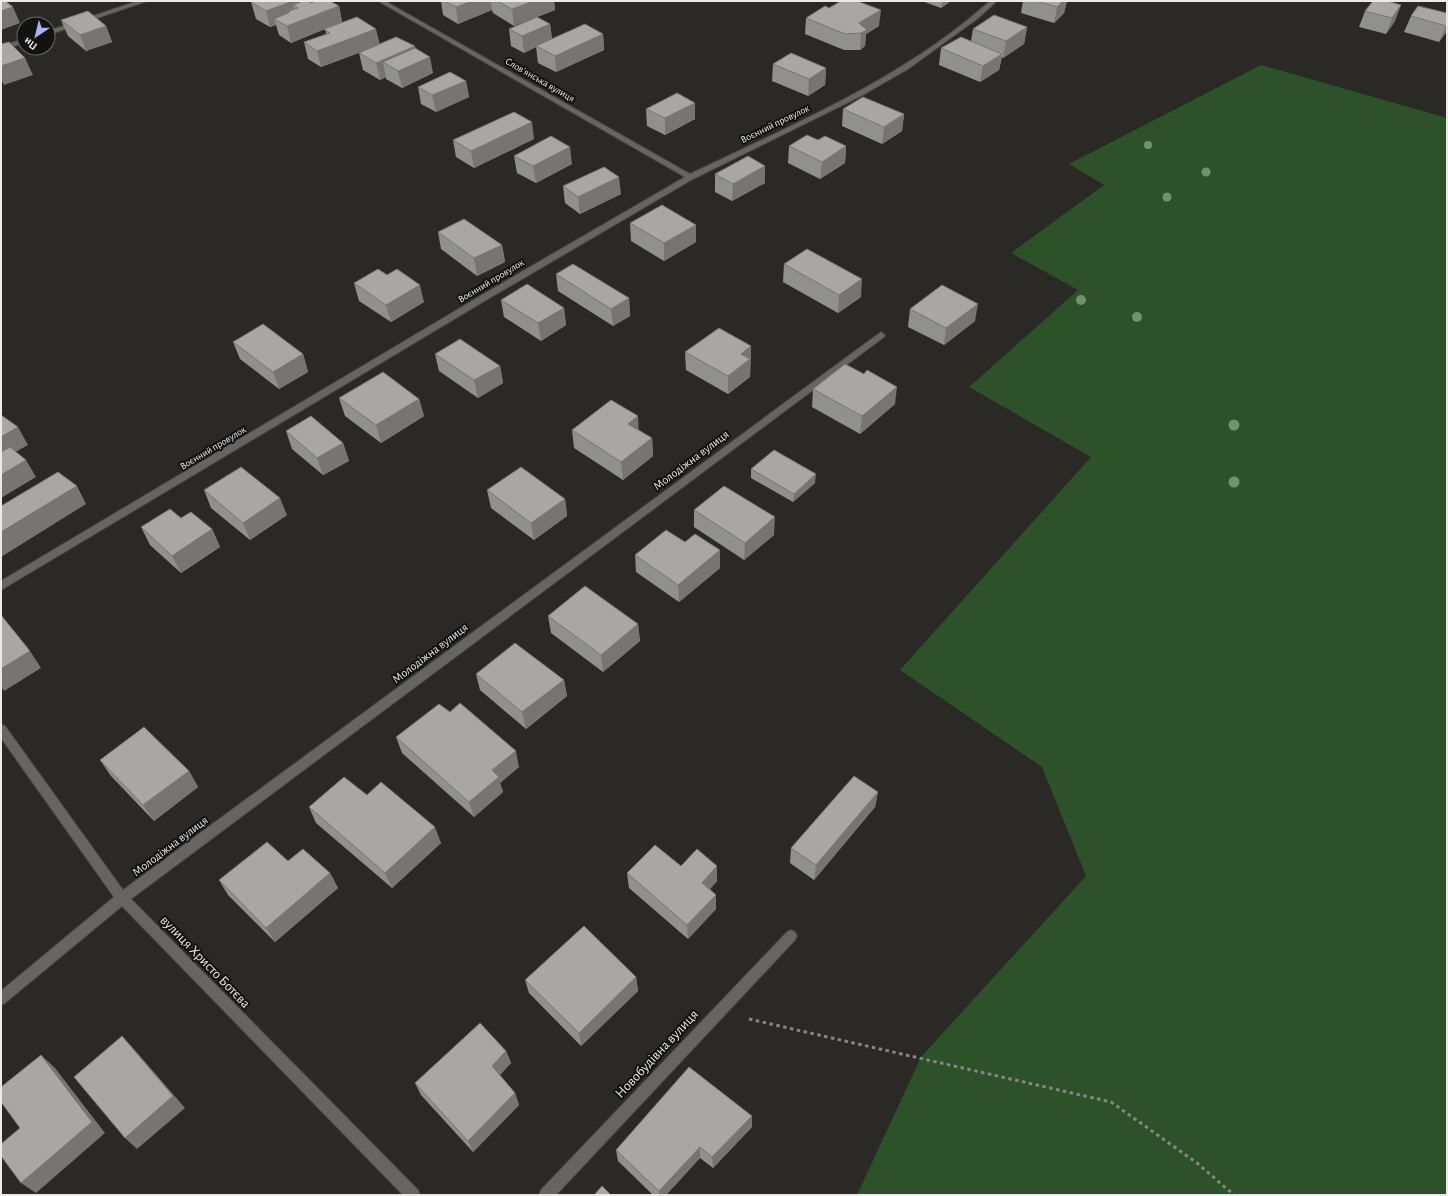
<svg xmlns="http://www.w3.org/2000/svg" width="1448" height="1196" font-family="'Alegreya Sans',sans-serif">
<rect width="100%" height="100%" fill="#2a2926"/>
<polygon fill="#2d5129" points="1261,65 1447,118 1447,1195 857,1195 921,1057 1086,876 1042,767 900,670 1091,457 969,387 1078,290 1011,253 1104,185 1069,164"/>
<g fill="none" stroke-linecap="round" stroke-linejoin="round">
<defs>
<g id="minor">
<polygon points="138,1 147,1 48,35 48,31"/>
<path d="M 378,1 L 385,1 L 690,174 C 794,124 903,79 990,1 L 997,1 L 977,19 L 908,69 L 861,96 L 693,179 L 493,296 L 1,590 L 1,581 L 487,292 L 685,177 Z"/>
<polygon points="24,39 24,43 1,50 1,46"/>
<polygon points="881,332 885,335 884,337 131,899 418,1190 420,1195 403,1195 122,906 5,1003 1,1005 1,991 114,897 1,738 1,724 5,726 123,890"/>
<polygon points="791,930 795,932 797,936 795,940 556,1195 539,1195 541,1190 787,932"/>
</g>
</defs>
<use href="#minor" stroke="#464643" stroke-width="2"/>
<polyline stroke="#878684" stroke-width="3" stroke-dasharray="3.5 3.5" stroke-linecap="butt" points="749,1019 1111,1102 1197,1163 1234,1195"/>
<use href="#minor" fill="#666562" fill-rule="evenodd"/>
</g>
<g fill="#71936a">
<circle cx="1148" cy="145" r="4"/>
<circle cx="1206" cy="172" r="4.5"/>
<circle cx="1167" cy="197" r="4.5"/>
<circle cx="1081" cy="300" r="5"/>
<circle cx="1137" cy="317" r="5"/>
<circle cx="1234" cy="425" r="5.5"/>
<circle cx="1234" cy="482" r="5.5"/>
</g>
<g fill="#90908d">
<polygon points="441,1 554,1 555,10 514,26 493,13 492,10 458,24 443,15"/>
<polygon points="922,1 951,1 941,8"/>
<polygon points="1023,1 1067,1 1064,13 1054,23 1021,13"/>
<polygon points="1387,1 1395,21 1386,34 1359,27 1365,11"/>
<polygon points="251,2 339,6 342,22 379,44 415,46 415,48 433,73 402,88 386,79 386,77 380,80 363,70 359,53 364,51 321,67 308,59 304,42 326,34 325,29 291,43 279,35 276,25 270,27 256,19"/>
<polygon points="1447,13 1447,31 1439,42 1404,32 1411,16"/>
<polygon points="806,18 879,26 866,34 865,46 860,50 844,50 805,34"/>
<polygon points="61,20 106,26 112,42 86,51 68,36"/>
<polygon points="550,24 552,39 603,34 604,50 556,72 538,63 536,47 524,53 511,46 509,29"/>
<polygon points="1027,27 1024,44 1003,58 1002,57 999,70 980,82 939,65 941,48 971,41 973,29"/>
<polygon points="773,64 826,68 825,85 808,96 772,81"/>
<polygon points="466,81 469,97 436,112 421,104 418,87"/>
<polygon points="646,109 695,119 665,135 647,126"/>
<polygon points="843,109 904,114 902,131 882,144 842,126"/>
<polygon points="534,139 474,168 456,157 453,140"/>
<polygon points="818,140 846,146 845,163 820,179 788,163 789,146"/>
<polygon points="514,156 572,164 536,183 517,173"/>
<polygon points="715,174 765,183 732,201 715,192"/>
<polygon points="563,186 621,194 580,214 565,203"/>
<polygon points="630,223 696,225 696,242 664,261 631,241"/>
<polygon points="438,232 502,245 505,262 477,276 441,249"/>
<polygon points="784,264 861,297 838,313 783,282"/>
<polygon points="556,274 629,298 630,316 613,326 558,291"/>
<polygon points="387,275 424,302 391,322 359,301 354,283"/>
<polygon points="501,300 564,308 566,325 541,341 504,317"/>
<polygon points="910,309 975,321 944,345 908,327"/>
<polygon points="233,342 303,354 308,372 279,389 240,359"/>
<polygon points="751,346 750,377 728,394 686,370 685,352"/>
<polygon points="435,354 500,366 503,383 478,398 439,371"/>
<polygon points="864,374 895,404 860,434 812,407 813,389"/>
<polygon points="339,398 419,399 424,416 381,443 345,416"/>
<polygon points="572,430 639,430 652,438 653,456 623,480 574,448"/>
<polygon points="286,431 343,443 349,461 323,475 292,449"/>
<polygon points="751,469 815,483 793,502 751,478"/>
<polygon points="204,490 287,515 250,540 211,508"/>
<polygon points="487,490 565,499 567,516 534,540 491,508"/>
<polygon points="694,510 774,535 744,560 694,527"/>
<polygon points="181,518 212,529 220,547 181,573 150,545 141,527"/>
<polygon points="720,550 720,568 679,602 636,572 635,555"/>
<polygon points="548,616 638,624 640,641 603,672 551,633"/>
<polygon points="476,674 564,680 567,696 526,729 480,690"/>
<polygon points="396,737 519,767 500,783 503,792 474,817 402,753"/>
<polygon points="100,760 189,771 198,787 154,821 111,776"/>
<polygon points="878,792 875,807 814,880 790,863 791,848"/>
<polygon points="367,795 441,843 392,888 316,823 309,807"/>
<polygon points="288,861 330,873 338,888 275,942 228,895 219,880"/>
<polygon points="681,866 717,881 710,889 716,895 716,909 688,939 629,888 627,873"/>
<polygon points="636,977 638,991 581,1046 529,993 525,980"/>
<polygon points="506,1051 511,1063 500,1075 515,1093 519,1105 473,1152 421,1095 415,1083"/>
<polygon points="752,1116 752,1127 713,1168 700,1158 666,1195 653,1195 618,1161 616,1150"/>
</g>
<g fill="#767573">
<polygon points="293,1 324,1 298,8 293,5 296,17 289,11 291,20 274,19 276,25 270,27 266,11"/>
<polygon points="472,1 491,1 492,10 458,24 456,7"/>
<polygon points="534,1 554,1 555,10 514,26 512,9"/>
<polygon points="942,1 951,1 941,8"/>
<polygon points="1063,1 1067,1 1064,13 1054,23 1057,7"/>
<polygon points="1401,5 1395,21 1386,34 1392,18"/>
<polygon points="339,6 342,22 291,43 287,26"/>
<polygon points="13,7 20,23 1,30 1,11"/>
<polygon points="881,10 879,26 866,34 865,46 860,50 861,33 859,23"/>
<polygon points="550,24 552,40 536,46 536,47 524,53 522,36"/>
<polygon points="1447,25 1447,31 1439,42 1446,26"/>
<polygon points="106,26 112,42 86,51 80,35"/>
<polygon points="1027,27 1024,44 1003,58 1006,41"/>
<polygon points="376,29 380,45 321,67 317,51"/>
<polygon points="603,34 604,50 556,72 555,56"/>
<polygon points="415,46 418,62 430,57 433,73 402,88 398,71 383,62 386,77 380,80 376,63"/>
<polygon points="1002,54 999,70 980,82 983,66"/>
<polygon points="25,58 33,75 4,85 1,79 1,66"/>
<polygon points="826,68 825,85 808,96 809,79"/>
<polygon points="466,81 469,97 436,112 432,95"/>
<polygon points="695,103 695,119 665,135 665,118"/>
<polygon points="904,114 902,131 882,144 884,127"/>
<polygon points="532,122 534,139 474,168 471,151"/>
<polygon points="846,146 845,163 820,179 822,162"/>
<polygon points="570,147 572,164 536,183 533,166"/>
<polygon points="765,166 765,183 732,201 733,184"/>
<polygon points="619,177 621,194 580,214 578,197"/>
<polygon points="696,225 696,242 664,261 664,243"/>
<polygon points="502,245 505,262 477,276 474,258"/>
<polygon points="862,279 861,297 838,313 839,295"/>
<polygon points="420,285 424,302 391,322 386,305"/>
<polygon points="629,298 630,316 613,326 611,309"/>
<polygon points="978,304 975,321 944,345 946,328"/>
<polygon points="564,308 566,325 541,341 538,323"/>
<polygon points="751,346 750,377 728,394 728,376 741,354"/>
<polygon points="303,354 308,372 279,389 273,372"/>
<polygon points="500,366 503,383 478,398 474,380"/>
<polygon points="897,387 895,404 860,434 862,416"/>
<polygon points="419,399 424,416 381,443 376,425"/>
<polygon points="638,416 639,433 628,424"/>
<polygon points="18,427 28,445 1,460 1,437"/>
<polygon points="652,438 653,456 623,480 621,462"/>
<polygon points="343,443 349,461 323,475 317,458"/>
<polygon points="26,460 36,477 1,498 1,475"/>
<polygon points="816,474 815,483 793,502 794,494"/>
<polygon points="77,486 86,504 1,557 1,532"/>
<polygon points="280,498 287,515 250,540 243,523"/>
<polygon points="565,499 567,516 534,540 531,523"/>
<polygon points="775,517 774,535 744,560 745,543"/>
<polygon points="212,529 220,547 181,573 172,556"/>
<polygon points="720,550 720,568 679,602 678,585"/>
<polygon points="638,624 640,641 603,672 601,655"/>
<polygon points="30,651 41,668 4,691 1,686 1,669"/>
<polygon points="564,680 567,696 526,729 522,712"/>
<polygon points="516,751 519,767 500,783 503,792 474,817 469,802 492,770"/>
<polygon points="189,771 198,787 154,821 143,805"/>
<polygon points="878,792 875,807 814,880 816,865"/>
<polygon points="435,827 441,843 392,888 385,873"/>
<polygon points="717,866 717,881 702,898 702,883"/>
<polygon points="330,873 338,888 275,942 266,928"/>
<polygon points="716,895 716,909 688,939 687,925"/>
<polygon points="636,977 638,991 581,1046 579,1033"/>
<polygon points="122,1036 134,1049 185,1108 137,1149 125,1138"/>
<polygon points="506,1051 511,1063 497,1078 492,1066"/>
<polygon points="41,1055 55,1068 105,1133 36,1193 21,1183"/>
<polygon points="515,1093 519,1105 473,1152 468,1141"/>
<polygon points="752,1116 752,1127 713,1168 712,1157"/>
<polygon points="700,1147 700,1158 666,1195 659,1195 659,1191"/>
</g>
<g fill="#a8a7a4" stroke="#767573">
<polygon points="1,1 5,1 13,7 1,11"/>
<polygon points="255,1 293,1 266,11 251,2"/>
<polygon points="303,1 308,1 311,3 316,1 330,1 339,6 287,26 274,19 290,12 289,11 298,8 293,5"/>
<polygon points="444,1 472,1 456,7"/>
<polygon points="497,1 534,1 512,9"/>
<polygon points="841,1 857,1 881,10 859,23 867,30 861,33 845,34 806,18 825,6 829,8"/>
<polygon points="1037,1 1063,1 1057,7"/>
<polygon points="1373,1 1387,1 1401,5 1392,18 1365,11"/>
<polygon points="1418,6 1447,13 1447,25 1446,26 1411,16"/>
<polygon points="88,11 106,26 80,35 61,20"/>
<polygon points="994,15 1027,27 1006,41 973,29"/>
<polygon points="357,17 376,29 317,51 304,42 330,33 324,29"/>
<polygon points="537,17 550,24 522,36 509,29"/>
<polygon points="585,24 603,34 555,56 536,46"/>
<polygon points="396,37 415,46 376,63 359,53"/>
<polygon points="961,37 1002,54 983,66 941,48"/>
<polygon points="9,42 25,58 1,66 1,44"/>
<polygon points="415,48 430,57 398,71 383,62"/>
<polygon points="791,53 826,68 809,79 773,64"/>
<polygon points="450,72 466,81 432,95 418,87"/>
<polygon points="677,93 695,103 665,118 646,109"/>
<polygon points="863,97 904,114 884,127 843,109"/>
<polygon points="514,112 532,122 471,151 453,140"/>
<polygon points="807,135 818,140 825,136 846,146 822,162 789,146"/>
<polygon points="551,136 570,147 533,166 514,156"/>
<polygon points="748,156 765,166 733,184 715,174"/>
<polygon points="604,167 619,177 578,197 563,186"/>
<polygon points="662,205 696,225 664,243 630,223"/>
<polygon points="464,219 502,245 474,258 438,232"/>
<polygon points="807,249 862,279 839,295 784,264"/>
<polygon points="573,264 629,298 611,309 556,274"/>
<polygon points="378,269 387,275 397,269 420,285 386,305 354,283"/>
<polygon points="527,284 564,308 538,323 501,300"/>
<polygon points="942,285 978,304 946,328 910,309"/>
<polygon points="263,324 303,354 273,372 233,342"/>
<polygon points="719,328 751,346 741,354 750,359 728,376 685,352"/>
<polygon points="460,339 500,366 474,380 435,354"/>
<polygon points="845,364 864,374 867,370 897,387 862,416 813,389"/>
<polygon points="383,372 419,399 376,425 339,398"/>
<polygon points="611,400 638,416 628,424 652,438 621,462 572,430"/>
<polygon points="1,415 18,427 1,437"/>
<polygon points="311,416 343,443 317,458 286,431"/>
<polygon points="10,447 26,460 1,475 1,452"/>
<polygon points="774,450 816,474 794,494 751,469"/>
<polygon points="241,467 280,498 243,523 204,490"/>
<polygon points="521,467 565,499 531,523 487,490"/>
<polygon points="58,472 77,486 1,532 1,506"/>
<polygon points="724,486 775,517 745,543 694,510"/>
<polygon points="170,509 181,518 191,512 212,529 172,556 141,527"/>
<polygon points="666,530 685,542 695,534 720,550 678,585 635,555"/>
<polygon points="585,586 638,624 601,655 548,616"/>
<polygon points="1,615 30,651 1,669"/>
<polygon points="515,643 564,680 522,712 476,674"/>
<polygon points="460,703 516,751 492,770 499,777 469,802 396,737 439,704 450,712"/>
<polygon points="144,727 189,771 143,805 100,760"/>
<polygon points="854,776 878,792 816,865 791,848"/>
<polygon points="344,777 367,795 381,782 435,827 385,873 309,807"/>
<polygon points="267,842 288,861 303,849 330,873 266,928 219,880"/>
<polygon points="655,845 681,866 697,849 717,866 702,883 716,895 687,925 627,873"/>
<polygon points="584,926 636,977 579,1033 525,980"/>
<polygon points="480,1023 506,1051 492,1066 515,1093 468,1141 415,1083"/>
<polygon points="122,1036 173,1096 125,1138 74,1077"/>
<polygon points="41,1055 92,1122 21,1183 1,1156 1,1144 20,1128 1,1102 1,1087"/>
<polygon points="689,1067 752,1116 712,1157 700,1147 659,1191 616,1150"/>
<polygon points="602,1186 611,1195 594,1195"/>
</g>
<g text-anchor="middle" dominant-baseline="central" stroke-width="4" stroke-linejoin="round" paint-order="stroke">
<g font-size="10" fill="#ebeae9" stroke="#121211">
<text transform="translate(540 80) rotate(30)">Словʼянська вулиця</text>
<text transform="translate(775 124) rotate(-26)">Воєнний провулок</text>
<text transform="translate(491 281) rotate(-31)">Воєнний провулок</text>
<text transform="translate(213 448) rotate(-31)">Воєнний провулок</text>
</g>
<g font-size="12" fill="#ebeae9" stroke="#121211">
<text transform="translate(691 460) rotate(-37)">Молодіжна вулиця</text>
<text transform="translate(430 653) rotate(-37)">Молодіжна вулиця</text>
<text transform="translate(170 846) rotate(-37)">Молодіжна вулиця</text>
</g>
<g font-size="14" fill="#ebeae9" stroke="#121211">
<text transform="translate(205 962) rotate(46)">вулиця Христо Ботєва</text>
<text transform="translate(657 1054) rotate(-47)">Новобудівна вулиця</text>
</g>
</g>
<rect width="1448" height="1196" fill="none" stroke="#ebeae9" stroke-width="4"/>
<g transform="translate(36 36) rotate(215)"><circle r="19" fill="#121211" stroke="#696867"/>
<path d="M0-3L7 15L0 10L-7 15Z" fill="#a9b0fc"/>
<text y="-6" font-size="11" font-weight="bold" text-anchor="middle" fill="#ebeae9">Пн</text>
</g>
</svg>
